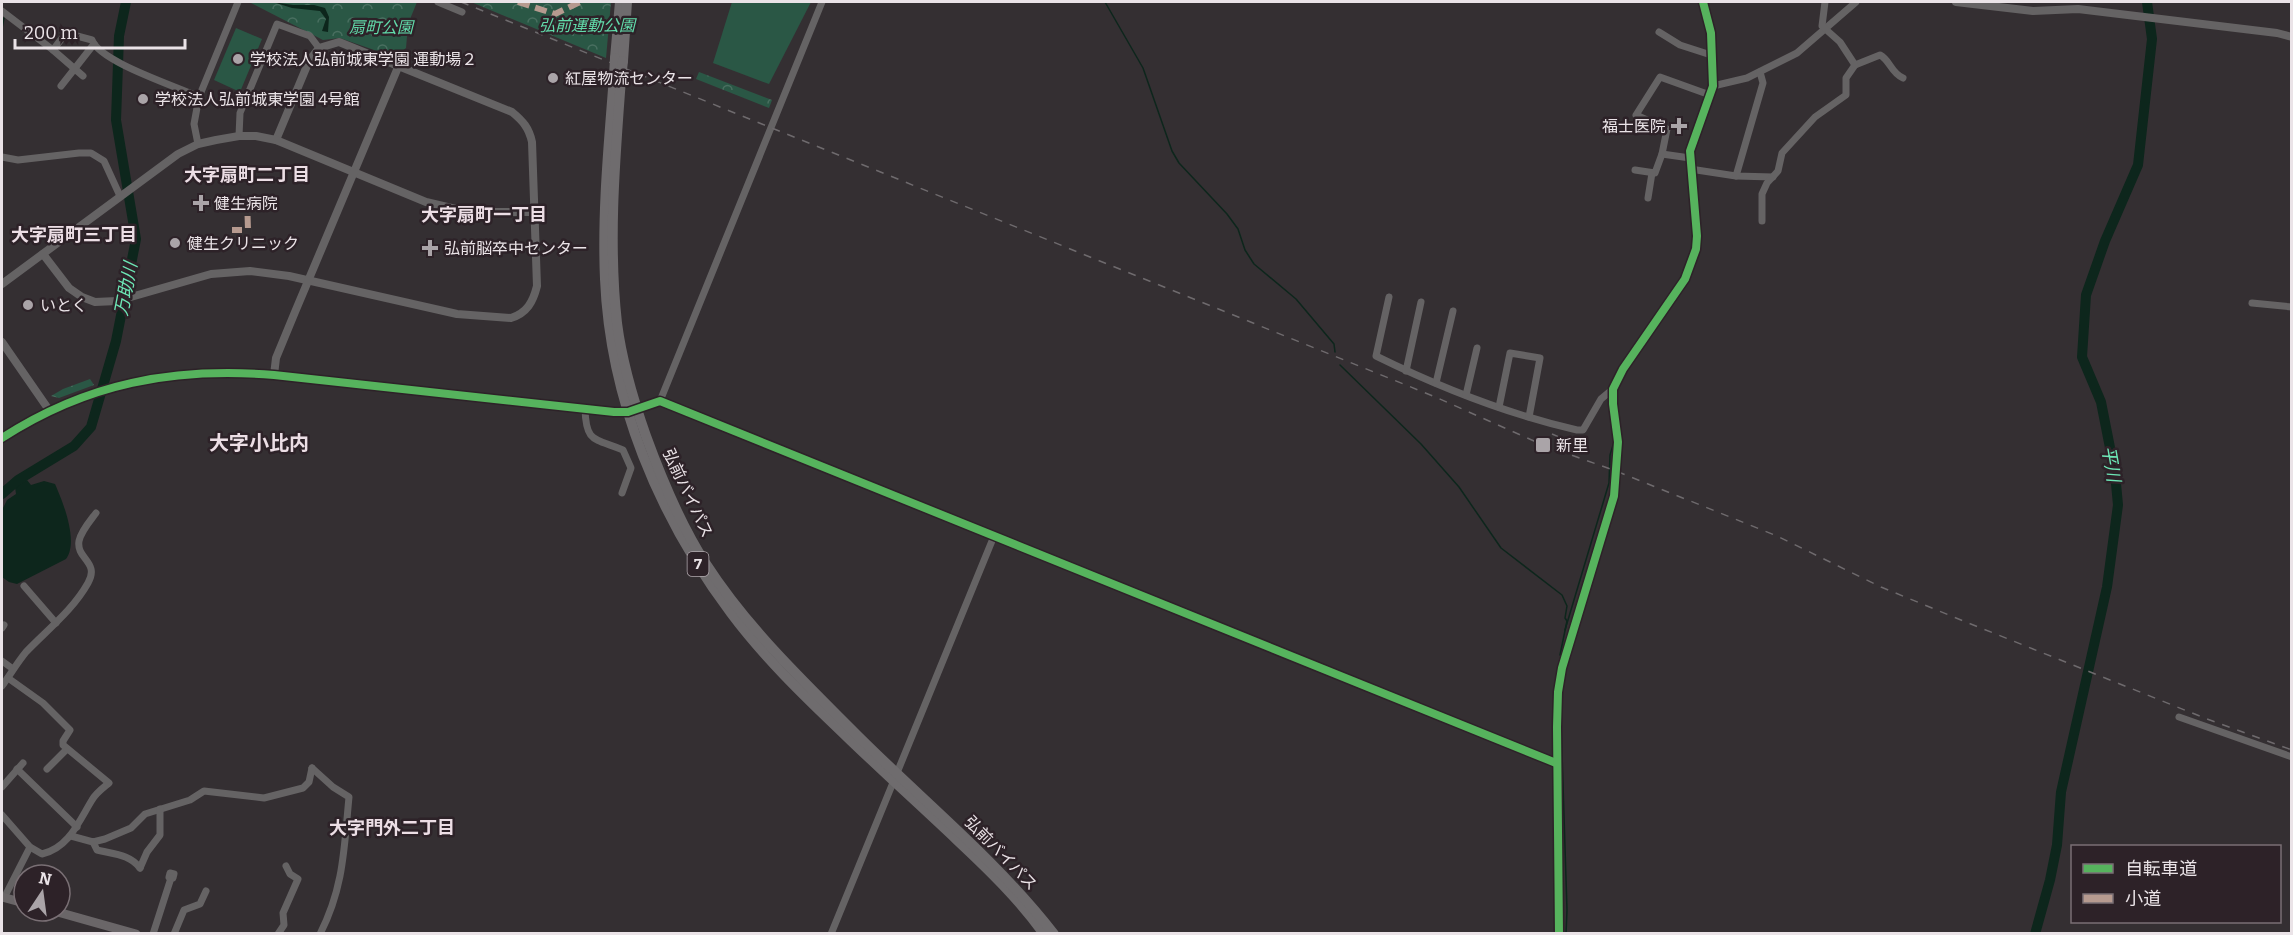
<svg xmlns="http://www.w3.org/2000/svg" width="2293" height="935" font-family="Bitter,'Noto Sans JP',serif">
<defs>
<pattern id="forest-crowns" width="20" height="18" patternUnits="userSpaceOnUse" patternTransform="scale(1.5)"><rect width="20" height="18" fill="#2a5745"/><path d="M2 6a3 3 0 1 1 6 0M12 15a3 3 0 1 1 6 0" fill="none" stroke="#496f60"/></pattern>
</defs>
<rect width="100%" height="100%" fill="#342f32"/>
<g fill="#2a5745">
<polygon points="732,2 811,2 769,84 713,63"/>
<polygon points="236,28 262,39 240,92 214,80"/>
</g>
<g fill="url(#forest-crowns)">
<polygon points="249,2 417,2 408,24 406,48 394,57 340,38 323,40"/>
<polygon points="471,2 611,2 606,58"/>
<polygon points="699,72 772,100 769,108 696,79"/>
<polygon points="90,379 94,385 59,398 51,396 63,389"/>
</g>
<g fill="#0d261c">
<polygon points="273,2 293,5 314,5 325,8 329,17 328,32 322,31 326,19 320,11 292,8"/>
<path d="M 27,480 L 31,485 L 44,481 L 55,484 C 63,502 79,542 66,559 L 17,584 L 9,582 L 2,577 L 2,510 L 7,500 L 16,494 L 15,487 Z"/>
</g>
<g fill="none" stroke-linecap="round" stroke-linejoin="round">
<g stroke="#0d261c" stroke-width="1.5">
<polyline points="1105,2 1143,68 1172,151 1179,163 1227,214 1238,229 1245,250 1254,264 1296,299 1334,344 1335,352"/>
<polyline points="2,28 4,18"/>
<polyline points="1340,365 1421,444 1459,487 1501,548 1562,595 1567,606 1565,618 1567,621 1560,655"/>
<polyline points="1565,630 1609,483 1610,455 1614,442"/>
<polyline points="1561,722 1567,910 1566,934"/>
</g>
<g stroke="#0d261c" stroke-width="10">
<polyline points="2,494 18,480 74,446 91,427 116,341 136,239 116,120 119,36 126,2"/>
<polyline points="2035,934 2050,880 2057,845 2061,792 2107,587 2118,505 2115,473 2101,402 2082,357 2086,295 2105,241 2138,165 2152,39 2147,2"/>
</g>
<g stroke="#656364" stroke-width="7">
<polyline points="438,2 462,12"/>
<path d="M 2,11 L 53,50 L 66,33 L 92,40 C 100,62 176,86 199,97"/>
<polyline points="1659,32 1680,45 1711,55"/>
<polyline points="53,50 83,76"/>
<path d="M 1855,65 L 1880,55 C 1890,60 1891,73 1903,78"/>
<polyline points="61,86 94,44"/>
<polyline points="1713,86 1747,78 1797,53 1856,2"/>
<polyline points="239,136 240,113 277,24 310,36 319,48"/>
<polyline points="198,144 194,124 199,97 238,2"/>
<polyline points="1662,154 1690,158"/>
<polyline points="2,157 18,160 79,153 91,153 104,161 120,196"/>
<polyline points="1690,169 1736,176 1773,177"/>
<polyline points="1635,170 1655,173 1662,154 1667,129 1636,115 1660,77 1710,95"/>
<polyline points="1736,176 1763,83 1760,72"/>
<polyline points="1648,198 1652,173"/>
<polyline points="1762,221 1762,194 1767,183 1778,171 1782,153 1815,117 1846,95 1846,78 1855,65 1840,42 1822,26 1825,2"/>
<path d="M 1389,297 L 1376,356 C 1439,387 1507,414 1577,430 L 1583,430 L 1601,399 L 1613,389"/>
<polyline points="2252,303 2292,307"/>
<polyline points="1406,371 1421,302"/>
<polyline points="1436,383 1453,311"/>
<polyline points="1466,395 1477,348"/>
<polyline points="660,401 822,2"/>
<polyline points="1499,407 1510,353 1540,358 1529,417"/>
<path d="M 585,409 C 586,443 594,438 623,450 L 631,468 L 622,493"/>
<polyline points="636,410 660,401 1556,763"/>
<polyline points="24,586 56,623"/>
<polyline points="2,628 4,625"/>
<polyline points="2,661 13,669"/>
<path d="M 2,686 C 10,675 17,663 26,652 C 47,630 73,610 88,583 C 100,562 76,559 79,541 C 81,531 90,521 96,513"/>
<polyline points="2179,717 2292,757"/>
<path d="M 312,768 L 333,787 L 349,797 C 344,848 344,887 320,934"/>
<polyline points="17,769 77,827"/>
<polyline points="47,769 67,749"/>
<polyline points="2,787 23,763"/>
<path d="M 2,815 L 30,847 L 42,854 C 69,848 79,821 92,800 C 96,793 103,788 109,783 L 63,745 L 63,741 L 70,730 L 43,703 L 8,678"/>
<polyline points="71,836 93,842 105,839 131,828 145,814 190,800 204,791 264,798 303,788 309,782 312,768"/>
<path d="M 93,842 L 97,850 C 113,854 130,854 140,868"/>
<polyline points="140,868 147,852 160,835 160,809"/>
<polygon points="170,873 174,874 173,878 169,877"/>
<polyline points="4,898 30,847"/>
<polyline points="153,934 171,878"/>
<polyline points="174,934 184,910 200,904 206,891"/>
<polyline points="278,934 284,925 283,913 298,879 290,874 286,866"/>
<polyline points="831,934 994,536"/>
</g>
<g stroke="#656364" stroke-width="8">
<polyline points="1956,2 2033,11 2078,9 2277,33 2292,37"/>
<path d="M 43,254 L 69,288 L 82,297 L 95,302 L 117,301 L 211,274 L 250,271 L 289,276 L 457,314 L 511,318 C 527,313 533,302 537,286 L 532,142 C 529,128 523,121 512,112 L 339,42 L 319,48 L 309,61 L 276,140"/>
<polyline points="2,284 178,154 198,144 216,140 239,136 256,136 276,140 426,202 460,210 479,212 534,212"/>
<polyline points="2,342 49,410"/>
<polyline points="274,375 276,358 295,312 399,65"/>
<path d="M 2,438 C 87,383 173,367 274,375 L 585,409 L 614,412 L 633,411"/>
<polyline points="1559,934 1557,727 1558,692 1562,668 1614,496 1618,442 1613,404 1613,389 1623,369 1685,279 1696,249 1697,236 1690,151 1713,86 1711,33 1703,2"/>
</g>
<g stroke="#6a6668" stroke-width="9">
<polyline points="2,897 24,903"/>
<polyline points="54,911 136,934"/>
</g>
<g stroke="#6f6c6e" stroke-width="10">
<polyline points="615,58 620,2"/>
<polyline points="623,61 627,2"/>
<path d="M 614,76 C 609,143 602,211 605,279 C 610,400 659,517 731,613 C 763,656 803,695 842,732 C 880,769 919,804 957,840 C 988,869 1019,899 1044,934"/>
<path d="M 621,79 C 615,160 608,242 617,323 C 622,362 633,399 646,436 C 662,480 680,524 706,564 C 746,626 799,677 850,728 C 918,797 994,857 1054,934"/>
</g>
<g stroke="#6e6a6d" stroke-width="1.5" stroke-dasharray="8 8" stroke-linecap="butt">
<polyline points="461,2 1433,396 1543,445 1616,471 1777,536 1881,587 1961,620 2207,719 2292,750"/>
<polyline points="1552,434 1566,440"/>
</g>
<g stroke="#6f6c6e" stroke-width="10">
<polyline points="614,76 615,58"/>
<polyline points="621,79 623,61"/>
</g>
<g stroke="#b69a8f" stroke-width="6" stroke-dasharray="12 6" stroke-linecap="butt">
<polyline points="518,2 555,14 580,2"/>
<polyline points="247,198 248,230 252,230"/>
<polyline points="232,230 242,230"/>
</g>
<defs>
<g id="cycleway">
<path d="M 2,438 C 87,383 173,367 274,375 L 614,412 L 628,412 L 660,401 L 1556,763"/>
<polyline points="1559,934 1557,727 1558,692 1562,668 1614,496 1618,442 1613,404 1613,389 1623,369 1685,279 1696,249 1697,236 1690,151 1713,86 1711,33 1703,2"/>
</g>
</defs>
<use href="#cycleway" stroke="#2d2228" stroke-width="11"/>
<use href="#cycleway" stroke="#56b35d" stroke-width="8"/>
</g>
<g fill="#aaa4a8" stroke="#2d2228" stroke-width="2">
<circle cx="238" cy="59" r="6"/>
<circle cx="553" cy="78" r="6"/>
<circle cx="143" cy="99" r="6"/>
<path d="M1676 117h6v6h6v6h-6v6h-6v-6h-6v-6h6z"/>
<path d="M198 194h6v6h6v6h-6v6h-6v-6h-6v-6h6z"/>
<circle cx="175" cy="243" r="6"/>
<path d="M427 239h6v6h6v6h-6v6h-6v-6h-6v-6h6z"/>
<circle cx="28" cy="305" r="6"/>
<rect x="1535" y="437" width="16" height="16" rx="3"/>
</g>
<g text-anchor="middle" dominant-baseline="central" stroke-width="5" stroke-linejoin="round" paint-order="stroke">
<rect fill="#2d2228" stroke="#b1a9ae" stroke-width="1.5" x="687.5" y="552" width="21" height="24" rx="4.5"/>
<g font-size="15" font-weight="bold" fill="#eae3e7">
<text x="698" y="564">7</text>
</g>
<g font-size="16" font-style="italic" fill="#61dbaa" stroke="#2d2228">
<text x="587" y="25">弘前運動公園</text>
<text x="381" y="27">扇町公園</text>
</g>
<g font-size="16" fill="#eae3e7" stroke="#2d2228" text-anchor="start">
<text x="250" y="59">学校法人弘前城東学園 運動場２</text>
<text x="565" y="78">紅屋物流センター</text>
<text x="155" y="99">学校法人弘前城東学園 4号館</text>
<text x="1666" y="126" text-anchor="end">福士医院</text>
<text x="214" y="203">健生病院</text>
<text x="187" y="243">健生クリニック</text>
<text x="444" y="248">弘前脳卒中センター</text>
<text x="40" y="305">いとく</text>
<text x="1556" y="445">新里</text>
</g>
<g font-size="16" fill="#eae3e7" stroke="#2d2228">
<text transform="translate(688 493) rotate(65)">弘前バイパス</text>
<text transform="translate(1001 853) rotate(46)">弘前バイパス</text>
</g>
<g font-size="18" font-weight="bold" fill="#ecdee5" stroke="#2d2228">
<text x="247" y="175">大字扇町二丁目</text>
<text x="484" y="215">大字扇町一丁目</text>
<text x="74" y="235">大字扇町三丁目</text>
<text x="392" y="828">大字門外二丁目</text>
</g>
<g font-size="18" font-style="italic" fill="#6de6b5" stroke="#2d2228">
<text transform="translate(126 289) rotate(-79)">万助川</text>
<text transform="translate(2111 464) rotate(80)">平川</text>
</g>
<g font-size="20" font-weight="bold" fill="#ecdee5" stroke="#2d2228">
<text x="259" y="443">大字小比内</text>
</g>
</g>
<rect width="2293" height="935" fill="none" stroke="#eae3e7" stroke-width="6"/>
<rect x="2071" y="845" width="210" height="78" fill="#2d2228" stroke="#796f74" stroke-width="1.5"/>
<rect x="2083" y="864" width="30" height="9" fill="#56b35d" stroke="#796f74" stroke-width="1.5"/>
<text x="2125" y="875" font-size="18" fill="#eae3e7">自転車道</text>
<rect x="2083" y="894" width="30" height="9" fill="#b69a8f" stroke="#796f74" stroke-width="1.5"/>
<text x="2125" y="905" font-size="18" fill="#eae3e7">小道</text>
<g transform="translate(42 893) rotate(13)"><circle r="28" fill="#2d2228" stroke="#796f74" stroke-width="1.5"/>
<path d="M0-4.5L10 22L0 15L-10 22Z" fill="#aaa4a8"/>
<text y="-9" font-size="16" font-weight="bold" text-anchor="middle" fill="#eae3e7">N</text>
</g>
<path d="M15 39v9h170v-9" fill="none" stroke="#eae3e7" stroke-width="3"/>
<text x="24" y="39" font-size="18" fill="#eae3e7" stroke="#2d2228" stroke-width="4.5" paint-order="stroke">200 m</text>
</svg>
